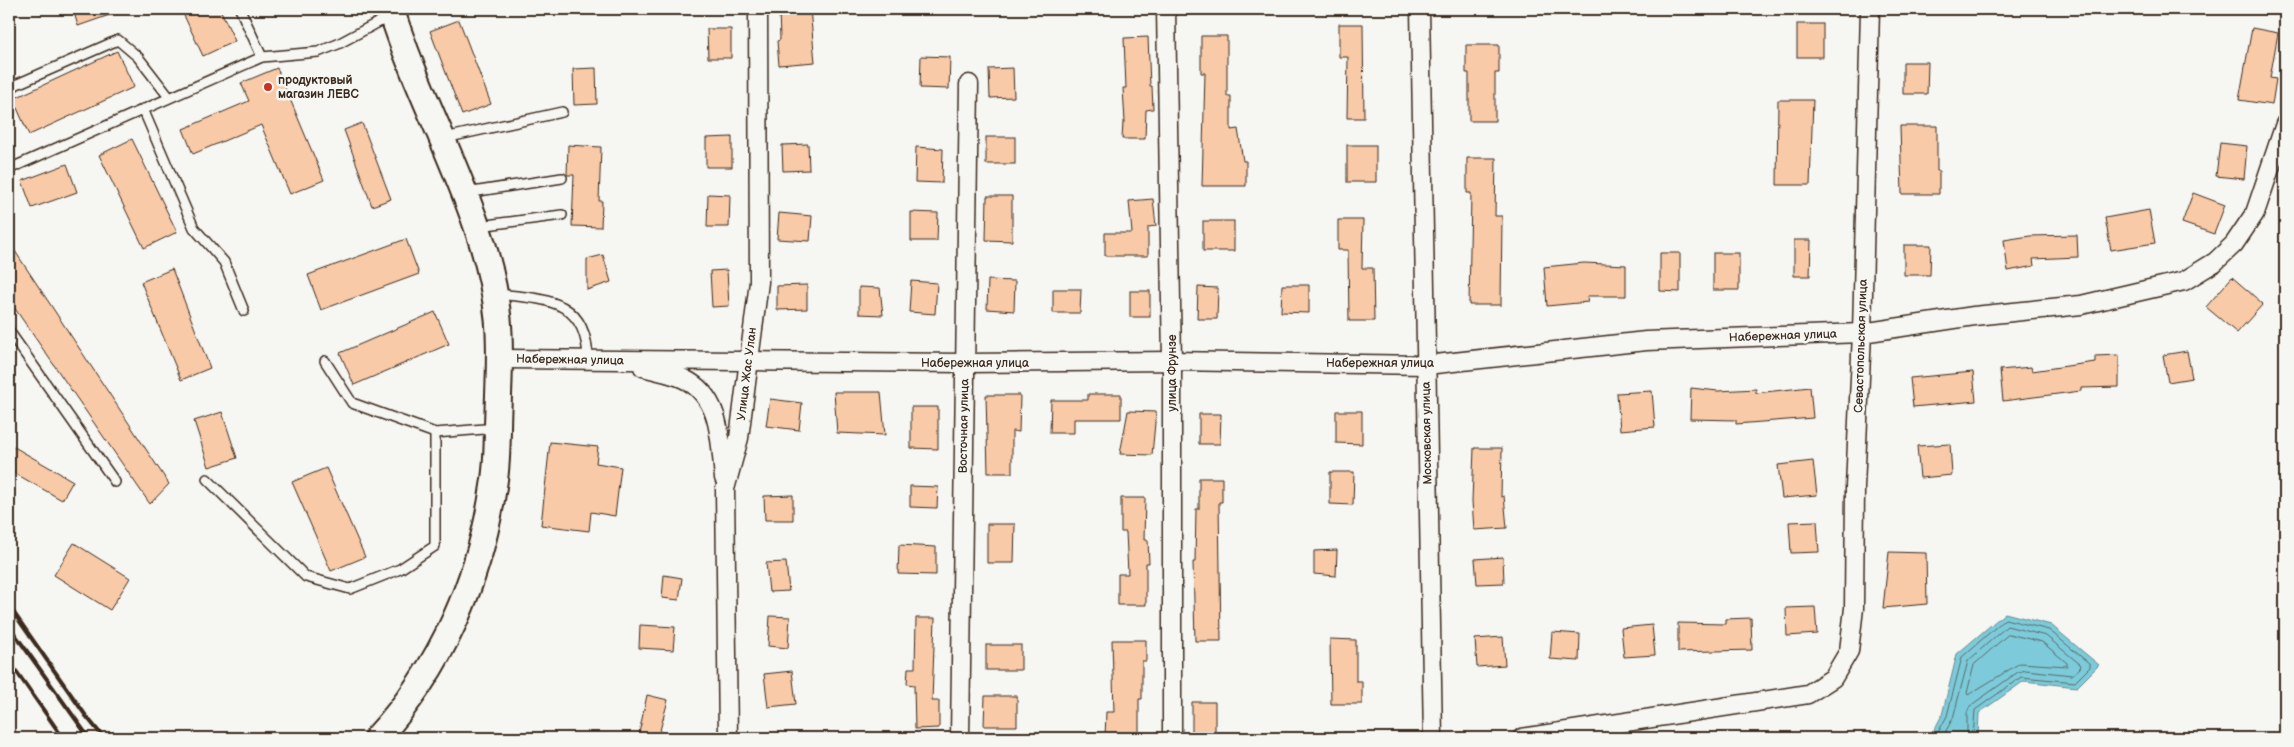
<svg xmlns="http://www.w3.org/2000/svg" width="2294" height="747" font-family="'Balsamiq Sans',sans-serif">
<rect width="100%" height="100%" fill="#f6f6f2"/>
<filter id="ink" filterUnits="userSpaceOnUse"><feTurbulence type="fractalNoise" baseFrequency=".02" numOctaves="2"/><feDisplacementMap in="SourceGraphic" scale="10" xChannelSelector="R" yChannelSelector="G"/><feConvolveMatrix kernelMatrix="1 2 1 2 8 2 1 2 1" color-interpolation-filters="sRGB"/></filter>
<g filter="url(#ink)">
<polygon fill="#7dcbda" stroke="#638b8f" points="2005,613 2051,625 2099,665 2077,687 2024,681 1979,713 1978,738 1930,738 1942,715 1957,654"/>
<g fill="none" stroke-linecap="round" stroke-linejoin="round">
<g stroke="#556a69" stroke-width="1">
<polygon points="2009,634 2042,642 2067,663 2067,666 2020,663 1968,695 1967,693 1974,665"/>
<polyline points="1935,738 1947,716 1962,657 2005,619 2049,630 2090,664 2090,667 2075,682 2021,677 1975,710 1973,738"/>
<polyline points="1942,738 1953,718 1968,661 2007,626 2046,636 2081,665 2080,668 2072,675 2026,670 2018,672 1970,706 1967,713 1967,738"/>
</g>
</g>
<g fill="#f8caa7" stroke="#3b2a1e">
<polygon points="73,9 120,9 121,11 78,26"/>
<polygon points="181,9 220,9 235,41 203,56"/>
<polygon points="779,9 810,9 815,62 779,65 777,41 780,40"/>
<polygon points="459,20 491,104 462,115 430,31"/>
<polygon points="1339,24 1363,24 1364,118 1347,118 1348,57 1339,57"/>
<rect x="1797" y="24" width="26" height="33"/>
<polygon points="2252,28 2278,33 2270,78 2276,79 2272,105 2239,100"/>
<polygon points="707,29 731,29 731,58 708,58"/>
<polygon points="1201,36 1227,36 1227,96 1231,96 1231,130 1238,129 1243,161 1246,161 1246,186 1202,186 1205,73 1201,73"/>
<polygon points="1148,37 1150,86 1152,86 1153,109 1146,110 1145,139 1122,139 1123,122 1125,122 1123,88 1126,88 1124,38"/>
<polygon points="1466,45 1499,45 1499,73 1495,73 1495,121 1469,121 1469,73 1466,73"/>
<polygon points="117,51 134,87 29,135 13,99"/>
<polygon points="921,56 950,57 949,89 920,88"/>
<polygon points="1903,62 1928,62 1927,94 1903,94"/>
<polygon points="277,68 324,180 290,194 261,125 193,154 183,129 249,101 241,83"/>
<polygon points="596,68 597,104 574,105 573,69"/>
<polygon points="1013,68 1014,97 990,98 989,69"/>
<polygon points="1778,100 1813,100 1810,185 1777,185"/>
<polygon points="362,123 391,199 372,206 344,130"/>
<polygon points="1900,126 1937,126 1937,171 1939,171 1939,194 1902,194"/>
<polygon points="732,137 732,167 706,167 706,138"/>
<rect x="986" y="137" width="29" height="27"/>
<polygon points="132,139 177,232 144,248 99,155"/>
<polygon points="2220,143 2247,146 2244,179 2216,176"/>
<polygon points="808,144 809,170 783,171 782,145"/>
<polygon points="568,145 601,147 599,201 602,201 601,227 572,226 574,175 567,175"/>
<rect x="1347" y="145" width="29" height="37"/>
<polygon points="916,147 943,149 942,183 915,182"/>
<polygon points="1467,158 1496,158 1495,216 1502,216 1501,305 1469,305 1471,193 1467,193"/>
<polygon points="67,164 77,192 32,208 22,181"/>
<polygon points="2193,193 2225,205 2214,234 2182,223"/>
<polygon points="708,194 730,195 729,227 707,227"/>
<polygon points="987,196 1012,196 1012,241 986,240"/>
<polygon points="1153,199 1156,226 1148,227 1148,256 1105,256 1105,233 1132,233 1129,201"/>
<polygon points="2149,210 2155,243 2111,250 2105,218"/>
<polygon points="911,212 938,213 937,241 911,241"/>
<polygon points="779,213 812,216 810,241 777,239"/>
<polygon points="1338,220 1363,220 1362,268 1373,268 1374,321 1349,321 1348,250 1338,250"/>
<rect x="1203" y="221" width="31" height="30"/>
<polygon points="2077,235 2078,257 2033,259 2034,266 2008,271 2004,240 2030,236"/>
<polygon points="406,239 419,274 321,310 308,275"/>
<polygon points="1794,240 1811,240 1810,276 1794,276"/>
<polygon points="9,242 169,484 150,504 9,300"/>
<polygon points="1904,245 1931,245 1930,275 1904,275"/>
<polygon points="1660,253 1680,253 1680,292 1660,291"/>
<rect x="1713" y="253" width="26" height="37"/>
<polygon points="603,255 611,282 587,290 587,259"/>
<polygon points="1584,263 1626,265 1626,296 1587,296 1588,302 1547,306 1544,267"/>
<polygon points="172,269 210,368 181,380 141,282"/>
<polygon points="727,270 729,306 712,307 710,271"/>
<polygon points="2232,277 2263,304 2237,333 2206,307"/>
<polygon points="988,280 1015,281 1014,311 987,309"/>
<polygon points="911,281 937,283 935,314 909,312"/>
<polygon points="807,285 807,309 777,310 777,286"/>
<polygon points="1282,285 1309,285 1309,313 1281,312"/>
<polygon points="859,287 880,288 883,315 859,314"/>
<polygon points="1198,287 1218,288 1217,319 1197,319"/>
<polygon points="1053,289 1081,289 1080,313 1053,313"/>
<rect x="1130" y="291" width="20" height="26"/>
<polygon points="435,312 449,344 354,385 340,353"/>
<polygon points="2187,351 2192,378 2168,382 2163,355"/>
<polygon points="2119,355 2119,387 2081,388 2081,391 2003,401 2000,370 2031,367 2032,371 2095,362 2095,356"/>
<polygon points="1973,372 1976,401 1913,407 1910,378"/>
<polygon points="1810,387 1813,418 1736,424 1736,420 1690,419 1691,388 1718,391 1756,389 1756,393"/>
<polygon points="1652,391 1655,427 1620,430 1617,393"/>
<polygon points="834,392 881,392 885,435 837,433"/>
<polygon points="1088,394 1121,394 1121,419 1074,419 1074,433 1050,433 1051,400 1088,400"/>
<polygon points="986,395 1020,395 1019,432 1012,431 1012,473 988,473"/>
<polygon points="770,399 802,403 799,430 766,426"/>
<polygon points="911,407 938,407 938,449 911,448"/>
<polygon points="1128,411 1156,412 1152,455 1120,454"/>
<polygon points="1336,411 1362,411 1362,444 1336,443"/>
<polygon points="222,412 237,458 209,467 194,421"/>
<polygon points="1199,414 1221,414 1220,444 1199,444"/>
<polygon points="550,442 598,447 596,463 621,467 615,516 591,512 589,531 541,525"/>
<polygon points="9,444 73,481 62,500 9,470"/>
<polygon points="1950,444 1952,475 1920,478 1917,446"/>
<polygon points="1474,448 1502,448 1501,497 1504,496 1507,528 1474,530 1472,501"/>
<polygon points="1813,461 1817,495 1782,498 1778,465"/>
<polygon points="326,468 365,557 331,571 292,482"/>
<polygon points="1330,472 1354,472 1353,505 1330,504"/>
<polygon points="1199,478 1222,478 1222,502 1219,502 1221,641 1195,641 1193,562 1195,562 1196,509 1199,509"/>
<polygon points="910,486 938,487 937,508 910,507"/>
<polygon points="793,495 793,520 765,520 764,496"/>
<polygon points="1121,498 1145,498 1144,540 1148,540 1149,563 1146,563 1146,605 1118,605 1118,574 1128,574 1126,532 1121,532"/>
<polygon points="1817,521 1819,552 1791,553 1789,522"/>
<polygon points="987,524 1015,524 1014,563 987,563"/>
<polygon points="74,543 130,578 110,610 54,575"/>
<polygon points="899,545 936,547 936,575 898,574"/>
<polygon points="1337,550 1336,576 1314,574 1314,551"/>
<polygon points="1889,552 1926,553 1927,604 1883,608"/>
<polygon points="1503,557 1504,583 1477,584 1475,559"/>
<polygon points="786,562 789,591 769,592 766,563"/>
<polygon points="664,575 682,578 679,600 662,598"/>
<polygon points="1815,607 1817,634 1787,636 1786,608"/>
<polygon points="770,616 790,617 788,648 768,646"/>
<polygon points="916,618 935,618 932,701 939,701 939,728 915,729 914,685 907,684 908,668 915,668"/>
<polygon points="1751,618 1752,650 1678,652 1678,623 1725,624 1725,619"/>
<polygon points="640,625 675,627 673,650 639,648"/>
<polygon points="1652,625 1655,655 1624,657 1621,628"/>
<polygon points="1552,632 1580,634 1579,661 1550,659"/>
<polygon points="1503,637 1505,665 1477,667 1475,639"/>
<polygon points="1330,639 1356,640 1356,681 1362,681 1362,704 1331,704"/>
<polygon points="1112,640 1146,640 1146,661 1142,661 1142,699 1139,699 1139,738 1105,738 1106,712 1114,712"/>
<rect x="986" y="645" width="35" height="25"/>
<polygon points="792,671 796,704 768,707 764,674"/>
<polygon points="647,695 668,700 658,738 638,738"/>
<polygon points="985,696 1017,696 1017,726 984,726"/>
<polygon points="1192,702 1215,702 1215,733 1192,732"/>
</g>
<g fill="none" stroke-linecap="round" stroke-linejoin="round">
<defs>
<g id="service">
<polyline points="240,9 262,57"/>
<polyline points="9,92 15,85 118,40 138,57 169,97"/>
<polyline points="143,109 194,228 224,262 244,311"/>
<polyline points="445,138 562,112"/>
<polyline points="9,169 262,57 318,52 338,44 392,15"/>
<polyline points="466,193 562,178"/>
<polyline points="479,226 562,215"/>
<path d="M 496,294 C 545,299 587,298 588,360"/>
<polyline points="9,331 115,482"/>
<polyline points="325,361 352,403 435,433 497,428"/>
<polyline points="207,479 306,577 350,589 400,569 435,546 435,433"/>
</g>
<g id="minor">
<polyline points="1166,9 1172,361 1172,738"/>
<polyline points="1420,9 1433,738"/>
<polyline points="500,359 965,363 1172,361 1426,365 1646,341 1862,333 1974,316 2081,305 2184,281 2215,262 2234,244 2255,213 2285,124"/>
<path d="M 643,367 C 656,371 672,373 684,379 C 722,397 720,441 724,478"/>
<polyline points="728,738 725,489 739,438 759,282 758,9"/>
<polyline points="960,738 969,84"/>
<polyline points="1522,738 1808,694 1833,678 1849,651 1854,608 1855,487 1862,333 1870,9"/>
</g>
<path id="secondary" d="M 377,738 C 442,668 481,577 494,483 C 498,459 497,433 498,409 C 499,379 501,348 498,319 C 495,288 487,256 477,227 C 452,153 414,83 391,9"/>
</defs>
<use href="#service" stroke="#3b2a1e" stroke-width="12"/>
<use href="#minor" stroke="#3b2a1e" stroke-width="21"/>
<use href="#secondary" stroke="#3b2a1e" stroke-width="29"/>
<use href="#service" stroke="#f6f6f2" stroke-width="9"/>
<use href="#minor" stroke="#f6f6f2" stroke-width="18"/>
<use href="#secondary" stroke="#f6f6f2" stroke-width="25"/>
<g stroke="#3b2a1e" stroke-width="4">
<polyline points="9,606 86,716 104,738"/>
<polyline points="9,626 89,738"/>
<polyline points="9,661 63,738"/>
</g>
</g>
</g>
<circle fill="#c8321e" stroke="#f6f6f2" stroke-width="2" cx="268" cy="87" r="5"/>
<g text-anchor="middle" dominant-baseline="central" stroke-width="5" stroke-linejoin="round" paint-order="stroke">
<g font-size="12" font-weight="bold" fill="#3b2a1e" stroke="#f6f6f2" text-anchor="start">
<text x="278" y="80">продуктовый<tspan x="278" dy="14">магазин ЛЕВС</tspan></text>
</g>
<g font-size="12" fill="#3b2a1e" stroke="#f6f6f2">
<text transform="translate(1783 336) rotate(-2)">Набережная улица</text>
<text transform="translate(1861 346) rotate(-88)">Севастопольская улица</text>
<text transform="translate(570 360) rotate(1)">Набережная улица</text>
<text x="975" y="363">Набережная улица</text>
<text x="1380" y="363">Набережная улица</text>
<text transform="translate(1172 373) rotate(-90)">улица Фрунзе</text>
<text transform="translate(747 374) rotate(-83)">Улица Жас Улан</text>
<text transform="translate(964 426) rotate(-89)">Восточная улица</text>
<text transform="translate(1427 433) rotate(-91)">Московская улица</text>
</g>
</g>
<rect width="2294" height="747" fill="none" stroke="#f6f6f2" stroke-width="30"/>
<rect x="15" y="15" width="2264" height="717" fill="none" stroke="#3b2a1e" stroke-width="2" filter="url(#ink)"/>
</svg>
